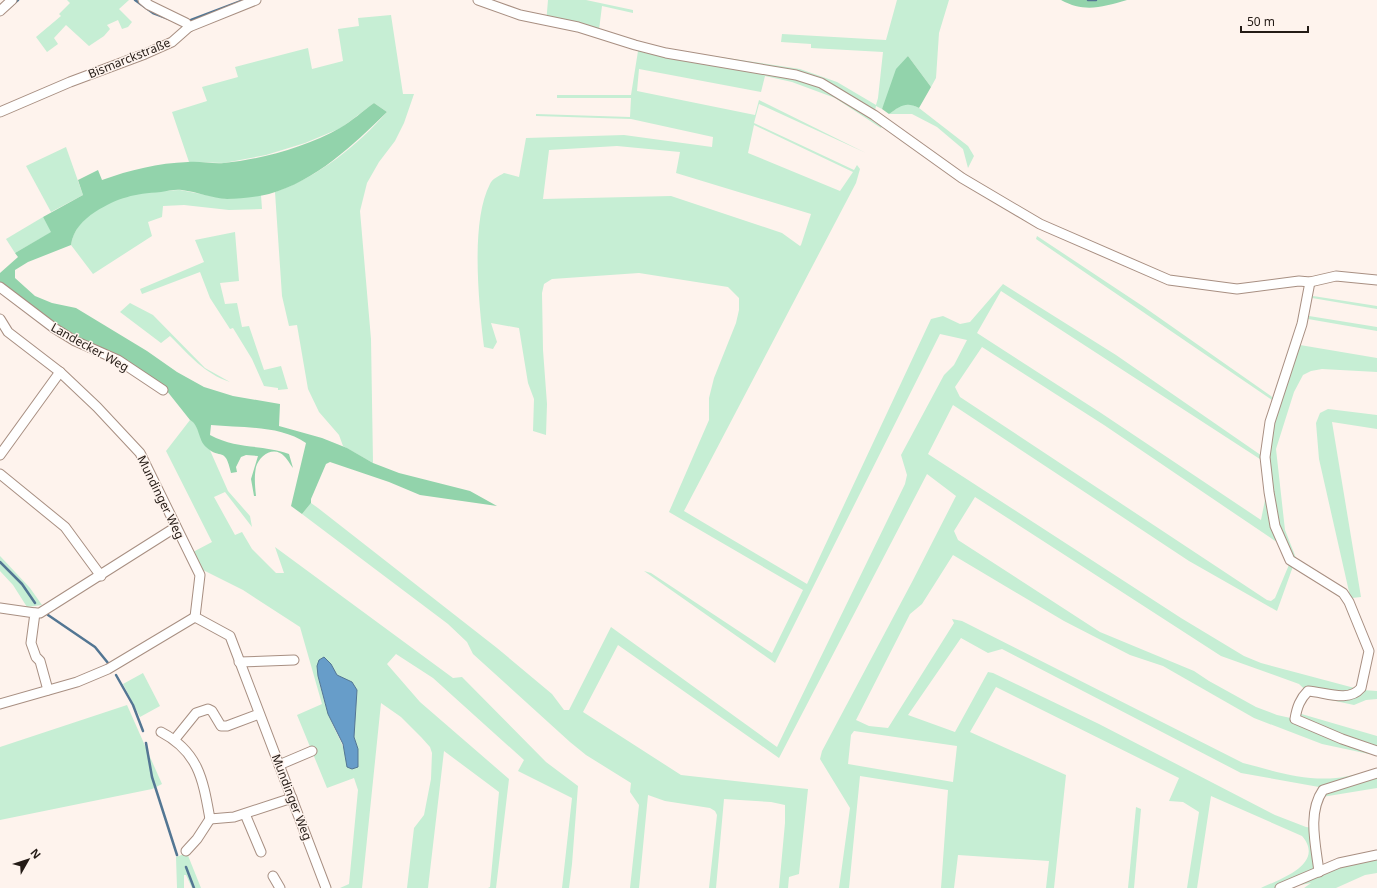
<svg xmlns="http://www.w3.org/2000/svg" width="1377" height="888" font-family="'Noto Sans',sans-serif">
<rect width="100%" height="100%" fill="#fef3ed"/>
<g fill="#c6eed4" fill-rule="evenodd">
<polygon points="67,0 129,0 119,9 132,22 128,27 122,29 118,20 107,25 110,29 104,36 89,46 66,25 54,38 58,44 47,52 36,37 61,16 59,14 70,3"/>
<path d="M 548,0 L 586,0 L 633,10 L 633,13 L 602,6 L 599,30 L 667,49 L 800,69 L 837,82 L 876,105 L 878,98 L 883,52 L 811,48 L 811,44 L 781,42 L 782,34 L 886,40 L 897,0 L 949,0 L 939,33 L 936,78 L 931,87 L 908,56 L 882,109 L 876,106 L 874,115 L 884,123 L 881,128 L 835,98 L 792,82 L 765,76 L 761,92 L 639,69 L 637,91 L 755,115 L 759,100 L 866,153 L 759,104 L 754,123 L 854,170 L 857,165 L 860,169 L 856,183 L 684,511 L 807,584 L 931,319 L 943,316 L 960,324 L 970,322 L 1003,284 L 1116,355 L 1265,458 L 1278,404 L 1036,239 L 1037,236 L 1144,307 L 1278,401 L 1300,345 L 1377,358 L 1377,372 L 1322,369 L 1311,371 L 1303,375 L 1294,392 L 1276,449 L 1285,530 L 1296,558 L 1277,611 L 1189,561 L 953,405 L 928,454 L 1181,618 L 1244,656 L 1261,663 L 1362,690 L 1377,691 L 1377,699 L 1366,700 L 1354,705 L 1312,696 L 1299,684 L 1221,656 L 975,497 L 954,531 L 958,540 L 1100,632 L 1194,671 L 1209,681 L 1256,707 L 1277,715 L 1295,719 L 1298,713 L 1377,736 L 1377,752 L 1369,754 L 1322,744 L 1254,718 L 1163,666 L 1130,655 L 1064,621 L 953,555 L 922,604 L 910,614 L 856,720 L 869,726 L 888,728 L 954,623 L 952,619 L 962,621 L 1243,763 C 1274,771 1304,781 1336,778 C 1349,777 1363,772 1375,769 L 1377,771 L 1377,788 L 1322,797 L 1319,787 L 1241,773 L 1002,649 L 988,653 L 961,638 L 908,715 L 955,732 L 988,672 L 993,673 L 1099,724 L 1275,815 L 1306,827 L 1313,828 L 1318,873 L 1377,856 L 1377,873 L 1365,875 L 1336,888 L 1304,888 L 1311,883 L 1284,888 L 1261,888 C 1280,879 1326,864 1302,836 L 1211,796 L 1197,888 L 1187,888 L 1199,812 L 1183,802 L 1169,801 L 1179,778 L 996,687 L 970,732 L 1066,775 L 1054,888 L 1046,888 L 1049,861 L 958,855 L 954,888 L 941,888 L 948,790 L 860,776 L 849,888 L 839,888 L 850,808 L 820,759 L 822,751 L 912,582 L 956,496 L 927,474 L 779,758 L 618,645 L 583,712 L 681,775 L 808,789 L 799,874 L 789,877 L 788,888 L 779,888 L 785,823 L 785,805 L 771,802 L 724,799 L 716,888 L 709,888 L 717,815 L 715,811 L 710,808 L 665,801 L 648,795 L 639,888 L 630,888 L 639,805 L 630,792 L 631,783 L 586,755 L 570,742 L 473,654 L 467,642 L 448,624 L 302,514 L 311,503 L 318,508 L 497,648 L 552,694 L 564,710 L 569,710 L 611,627 L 777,747 L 905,484 L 907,475 L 901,455 L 944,375 L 954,365 L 967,340 L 940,334 L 775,663 L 644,571 L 651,573 L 772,653 L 803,590 L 669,512 L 709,420 L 709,398 L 714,378 L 736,323 L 739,310 L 739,298 L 728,287 L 639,273 L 552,279 L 544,284 L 542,293 L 543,350 L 547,404 L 546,435 L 533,431 L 534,399 L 528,383 L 519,328 L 491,323 L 497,342 L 493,349 L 484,347 C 479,305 470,222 490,184 C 492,179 499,176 504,173 L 519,177 L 526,138 L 624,135 L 712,147 L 713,137 L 631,119 L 536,116 L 536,114 L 630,117 L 631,98 L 557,98 L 557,95 L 631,95 L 638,51 L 568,27 L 546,24 ZM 754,125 L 853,172 L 840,191 L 748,153 ZM 617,146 L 680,152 L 676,173 L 811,214 L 801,245 L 800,246 L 782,233 L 671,196 L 543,199 L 549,150 ZM 1001,291 L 1266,463 L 1266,495 L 1261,520 L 1101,413 L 977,333 ZM 982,347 L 1104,425 L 1284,547 L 1291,560 L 1275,598 L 1271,601 L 1267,600 L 960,397 L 955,387 ZM 854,731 L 957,746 L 953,782 L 848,764 L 851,735 Z"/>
<path d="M 391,15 L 403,94 L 414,94 L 404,123 L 395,141 L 379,162 L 367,183 L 360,211 L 371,339 L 373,463 L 343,446 L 339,435 L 319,412 L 308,389 L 297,325 L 289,326 L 282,296 L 275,192 C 318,177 357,146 387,112 L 374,103 L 341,128 L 305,143 L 266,155 L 224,163 L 189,162 L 172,112 L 207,101 L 202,87 L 238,77 L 235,67 L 308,48 L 312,69 L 343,61 L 338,29 L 359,26 L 358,18 Z"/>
<polygon points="903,104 913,105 919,108 968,146 974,156 968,168 963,149 937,127 912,114 889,114"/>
<polygon points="66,147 83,195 51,212 26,166"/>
<path d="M 180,190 L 227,199 L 261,195 L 262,209 L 229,210 L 184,205 L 163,206 L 162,217 L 148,222 L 152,236 L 93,274 L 71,245 C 74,218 110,199 134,194 C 148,191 165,191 180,190 Z"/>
<polygon points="43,217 52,232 15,253 6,239"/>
<polygon points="235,232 239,281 220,283 225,304 237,303 242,327 249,326 264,370 281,366 288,389 278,390 278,388 264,386 252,359 233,328 230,329 210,298 200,272 142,294 140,289 204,262 195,240"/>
<polygon points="1313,296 1377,306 1377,309 1312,298"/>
<path d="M 130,303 L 153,315 L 205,368 L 230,382 C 205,374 189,355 170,336 L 161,343 L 120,312 Z"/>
<polygon points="1309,316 1377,327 1377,331 1308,319"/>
<polygon points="1328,409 1377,415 1377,429 1332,422 1361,597 1352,598 1350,596 1319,459 1316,423 1320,413"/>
<path d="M 190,420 C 201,426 199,442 209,448 L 228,491 L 250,516 L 252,527 L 225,492 L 214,497 L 235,535 L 242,532 L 252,549 L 276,573 L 284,573 L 275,547 L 453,678 L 462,677 L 546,762 L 578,786 L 572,864 L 569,888 L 562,888 L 572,798 L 518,771 L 524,760 L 433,678 L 396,654 L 387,664 L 420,702 L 509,779 L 496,888 L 488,888 L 490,887 L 499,792 L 444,751 L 428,888 L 407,888 L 414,828 L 424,815 L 431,779 L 432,753 L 430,747 L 421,737 L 401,717 L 381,703 L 362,888 L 340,888 L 349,884 L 358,790 L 354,778 L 327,788 L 297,715 L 322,704 L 300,627 L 243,590 L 201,569 L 193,552 L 212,542 L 166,451 ZM 331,664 L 337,675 L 357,690 L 354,737 L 358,749 L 358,767 L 347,767 C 346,744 335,734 329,715 C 324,702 321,689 318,676 Z"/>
<polygon points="0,556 30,588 42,605 27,607 13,585 0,571"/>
<polygon points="143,673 160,706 140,717 123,684"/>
<polygon points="127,705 162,784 152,789 0,820 0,747"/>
<polygon points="1136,807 1141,809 1134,888 1128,888"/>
<polygon points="187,853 201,888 192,888 186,875 184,875 184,888 177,888 176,857"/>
</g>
<g fill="#92d3ab">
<path d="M 1061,0 L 1127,0 C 1102,7 1085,13 1061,0 Z"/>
<path d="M 908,56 L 931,87 L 919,108 C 906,101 900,106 889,114 L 882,109 L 896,69 Z"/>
<path d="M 374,103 L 387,112 C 353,145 316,181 269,194 C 257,197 239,199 227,199 C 212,198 197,192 182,190 C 175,189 168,191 161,192 C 134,194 119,197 95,212 C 83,220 73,230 71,245 L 28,262 L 15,270 L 15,278 L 35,296 L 52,303 L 76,308 L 147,351 L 177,372 L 204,387 L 233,396 L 280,404 L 279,426 L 322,438 L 347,448 L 373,463 L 399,473 L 470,491 L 497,506 L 420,495 L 389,482 L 330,462 L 326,464 L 311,499 L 311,503 L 302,514 L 291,506 L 306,443 C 280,425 242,428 211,425 L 210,435 C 238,450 262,444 289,454 L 293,468 C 289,463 286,456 280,453 C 270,448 259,457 256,467 C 254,477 255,486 256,496 L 254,496 L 251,479 L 258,456 L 246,455 L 241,457 L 236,467 L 237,472 L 231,473 C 225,445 221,461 206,447 C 198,440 200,426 190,420 L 163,386 L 68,335 L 0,284 L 0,273 L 18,257 L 15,253 L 51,232 L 43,217 L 83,195 L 78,180 L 98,170 L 102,180 C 130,170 158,163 188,162 C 200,161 212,164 224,163 C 263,159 306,147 340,128 C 352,121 363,111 374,103 Z"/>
</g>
<polygon fill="#679dc9" stroke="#537693" points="324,657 331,664 337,675 352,682 357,690 354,737 358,749 358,767 352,769 347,767 343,744 328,714 318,676 317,666 319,660"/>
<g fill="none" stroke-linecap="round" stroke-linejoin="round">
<g stroke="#537693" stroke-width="2.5">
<polyline points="135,0 153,13 169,19"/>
<polyline points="1088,0 1096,0"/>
<polyline points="5,11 18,0"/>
<polyline points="191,20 241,1"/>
<polyline points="0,562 22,584 35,603"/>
<polyline points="48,615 95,647 108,663"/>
<polyline points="116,675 133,705 143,731"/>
<polyline points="146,743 152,777 177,855"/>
<polyline points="186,867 194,888"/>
</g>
<defs>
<g id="street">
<polyline points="143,0 149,5 186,23 189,27"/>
<polyline points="478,0 520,15 578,27 635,45 666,53 796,75 821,83 874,115 962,178 1040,224 1169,280 1237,289 1299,281 1310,282 1336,276 1377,280"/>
<polyline points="0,11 12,0"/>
<polyline points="0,112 70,82 145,54 172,42 189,27 256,0"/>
<path d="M 1310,282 L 1302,324 L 1270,422 L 1265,457 L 1269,492 L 1275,526 L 1290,560 L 1343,593 L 1349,602 L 1369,651 L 1361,688 C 1348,703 1325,692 1308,691 C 1300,699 1297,707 1295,719 L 1342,739 L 1377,751"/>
<polyline points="0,287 54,328 75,341 118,360 163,390"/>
<polyline points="0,319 8,332 60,372 97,407 140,453 200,575 195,617 230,636 326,888"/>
<polyline points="0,455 60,372"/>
<polyline points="0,474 65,527 101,576"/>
<polyline points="0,608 35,613 31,643 36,657 40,661 48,690"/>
<polyline points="35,613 40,613 176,527"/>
<polyline points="239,662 294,660"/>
<polyline points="0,704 77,682 108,669 195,617"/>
<path d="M 161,732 C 199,752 203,780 210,819 L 234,817 L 292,798"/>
<polyline points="175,739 196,713 208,709 212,711 221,726 227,726 259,714"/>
<polyline points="279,765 312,751"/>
<polyline points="245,814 261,852"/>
<polyline points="186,851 197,839 210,819"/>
<path d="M 1319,872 C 1316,846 1307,813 1323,790 L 1377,773"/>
<polyline points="273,876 280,888"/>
<polyline points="1280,888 1339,863 1377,855"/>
</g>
</defs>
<use href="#street" stroke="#a88f82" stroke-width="11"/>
<use href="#street" stroke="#fff" stroke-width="9"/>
</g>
<g text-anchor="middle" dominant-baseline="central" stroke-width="3" stroke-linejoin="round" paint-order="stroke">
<g font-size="12" fill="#241b16" stroke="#fef3ed">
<text transform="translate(129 58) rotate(-22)">Bismarckstraße</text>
<text transform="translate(90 347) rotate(29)">Landecker Weg</text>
<text transform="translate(161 497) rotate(64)">Mundinger Weg</text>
<text transform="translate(292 797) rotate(69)">Mundinger Weg</text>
</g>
</g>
<g transform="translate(28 860) rotate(51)" stroke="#fef3ed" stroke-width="3" paint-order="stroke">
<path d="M0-3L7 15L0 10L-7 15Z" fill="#241b16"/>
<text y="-6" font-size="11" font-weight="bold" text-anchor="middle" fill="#241b16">N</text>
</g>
<path d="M1241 26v6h67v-6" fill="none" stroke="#241b16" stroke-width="2"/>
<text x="1247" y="26" font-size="12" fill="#241b16" stroke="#fef3ed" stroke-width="3" paint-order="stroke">50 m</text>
</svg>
